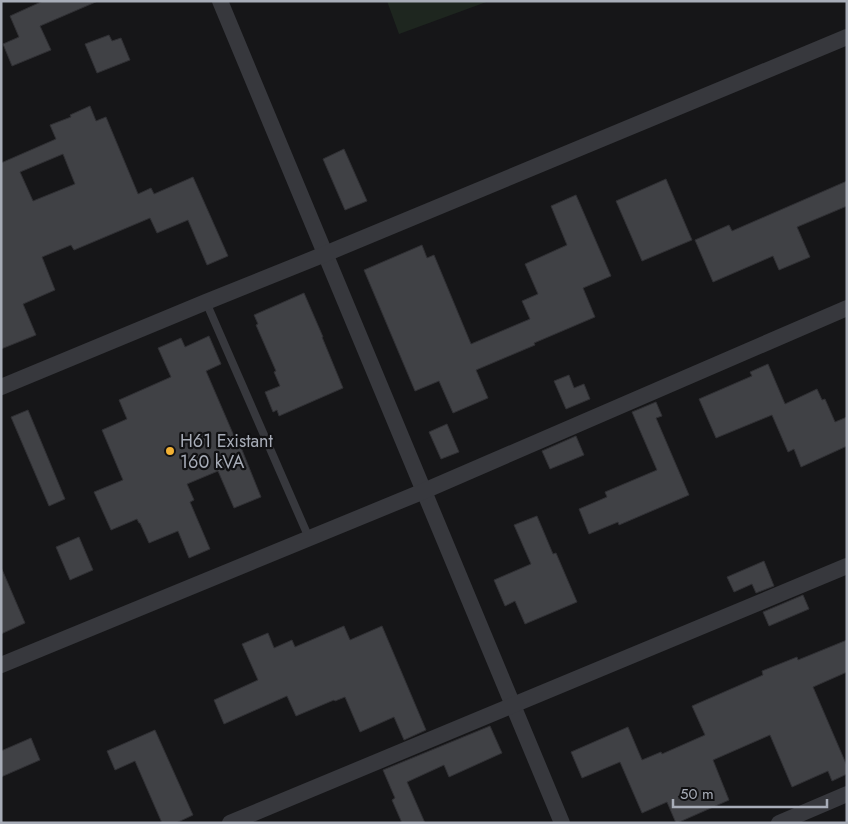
<svg xmlns="http://www.w3.org/2000/svg" width="848" height="824" font-family="Jost,sans-serif">
<rect width="100%" height="100%" fill="#161618"/>
<polygon fill="#1e261f" points="387,1 489,1 399,34"/>
<g fill="#404145" stroke="#303034" fill-rule="evenodd">
<polygon points="43,1 98,1 40,26 51,50 12,66 3,44 19,37 10,16"/>
<polygon points="109,35 112,41 121,38 130,60 97,73 85,44"/>
<path d="M 90,106 L 96,121 L 106,117 L 138,194 L 151,188 L 154,194 L 193,177 L 228,256 L 207,265 L 188,220 L 157,233 L 150,218 L 74,250 L 71,245 L 42,257 L 55,290 L 23,304 L 36,335 L 1,349 L 1,163 L 56,139 L 50,125 L 71,117 L 70,115 ZM 63,154 L 75,184 L 33,201 L 20,172 Z"/>
<polygon points="344,149 367,201 345,210 323,159"/>
<polygon points="666,179 692,240 642,261 616,201"/>
<polygon points="847,181 847,206 797,227 810,257 779,270 773,256 713,282 695,240 729,225 732,231"/>
<polygon points="576,195 611,276 583,288 595,317 534,343 535,345 476,370 488,398 453,413 439,381 415,391 364,270 422,245 427,258 434,255 471,344 530,319 522,301 538,294 525,264 567,245 551,206"/>
<polygon points="304,293 323,337 322,337 343,388 279,416 277,410 273,412 265,392 280,386 274,372 276,371 256,325 258,324 254,315"/>
<polygon points="209,336 221,364 206,371 234,436 236,435 261,497 234,508 218,471 187,484 194,500 190,502 210,549 189,558 178,531 149,543 140,523 139,523 137,519 111,530 94,492 123,480 102,430 127,419 119,400 171,377 158,348 181,338 185,347"/>
<polygon points="768,364 785,404 817,389 822,400 825,399 835,422 847,417 847,446 801,467 794,449 788,452 772,415 716,438 699,399 752,376 750,372"/>
<polygon points="569,375 574,388 584,384 590,399 566,409 554,381"/>
<polygon points="656,402 662,416 656,418 689,495 619,525 618,522 589,534 579,509 607,497 605,492 657,470 632,412"/>
<polygon points="28,410 65,499 49,506 11,417"/>
<polygon points="447,424 459,452 441,459 429,432"/>
<polygon points="576,436 584,455 550,469 542,451"/>
<polygon points="537,516 553,554 556,553 577,602 525,624 515,601 505,606 494,580 531,564 514,525"/>
<polygon points="79,537 93,570 70,580 56,547"/>
<polygon points="764,561 774,586 756,593 752,584 734,592 727,577"/>
<polygon points="1,567 25,623 1,634"/>
<polygon points="803,595 809,609 769,626 763,612"/>
<polygon points="344,626 350,640 382,626 426,730 404,740 394,717 360,732 345,697 335,701 334,700 296,716 287,696 224,724 214,700 258,680 242,644 268,633 274,648 292,640 295,647"/>
<polygon points="847,640 847,672 813,687 847,766 847,774 832,781 828,771 792,787 770,735 713,760 729,800 677,823 676,823 667,802 642,813 620,762 582,778 571,752 628,727 642,760 661,752 662,754 705,735 692,706 763,675 762,671 797,657 798,660"/>
<polygon points="490,726 502,753 449,777 444,765 407,782 425,823 402,823 392,800 395,798 383,770"/>
<polygon points="155,730 193,815 176,823 162,823 135,761 115,770 107,751"/>
<polygon points="31,738 40,760 1,777 1,751"/>
</g>
<g fill="none" stroke-linecap="round" stroke-linejoin="round">
<polyline stroke="#37383d" stroke-width="8" points="206,302 309,538"/>
<g stroke="#37383d" stroke-width="16">
<polyline points="220,1 562,823"/>
<polyline points="1,387 206,302 325,254 847,37"/>
<polyline points="1,665 424,491 847,308"/>
<polyline points="230,823 847,566"/>
<polyline points="779,823 847,794"/>
</g>
</g>
<circle fill="#f2b134" stroke="#111113" stroke-width="2" cx="170" cy="451" r="5"/>
<g text-anchor="middle" dominant-baseline="central" stroke-width="4.5" stroke-linejoin="round" paint-order="stroke">
<g font-size="18" fill="#a8adb8" stroke="#111113" text-anchor="start">
<text x="180" y="441">H61 Existant<tspan x="180" dy="21">160 kVA</tspan></text>
</g>
</g>
<rect width="848" height="824" fill="none" stroke="#a8adb8" stroke-width="5"/>
<path d="M673 799v8h154v-8" fill="none" stroke="#a8adb8" stroke-width="2.5"/>
<text x="680" y="799" font-size="15" fill="#a8adb8" stroke="#111113" stroke-width="4" paint-order="stroke">50 m</text>
</svg>
